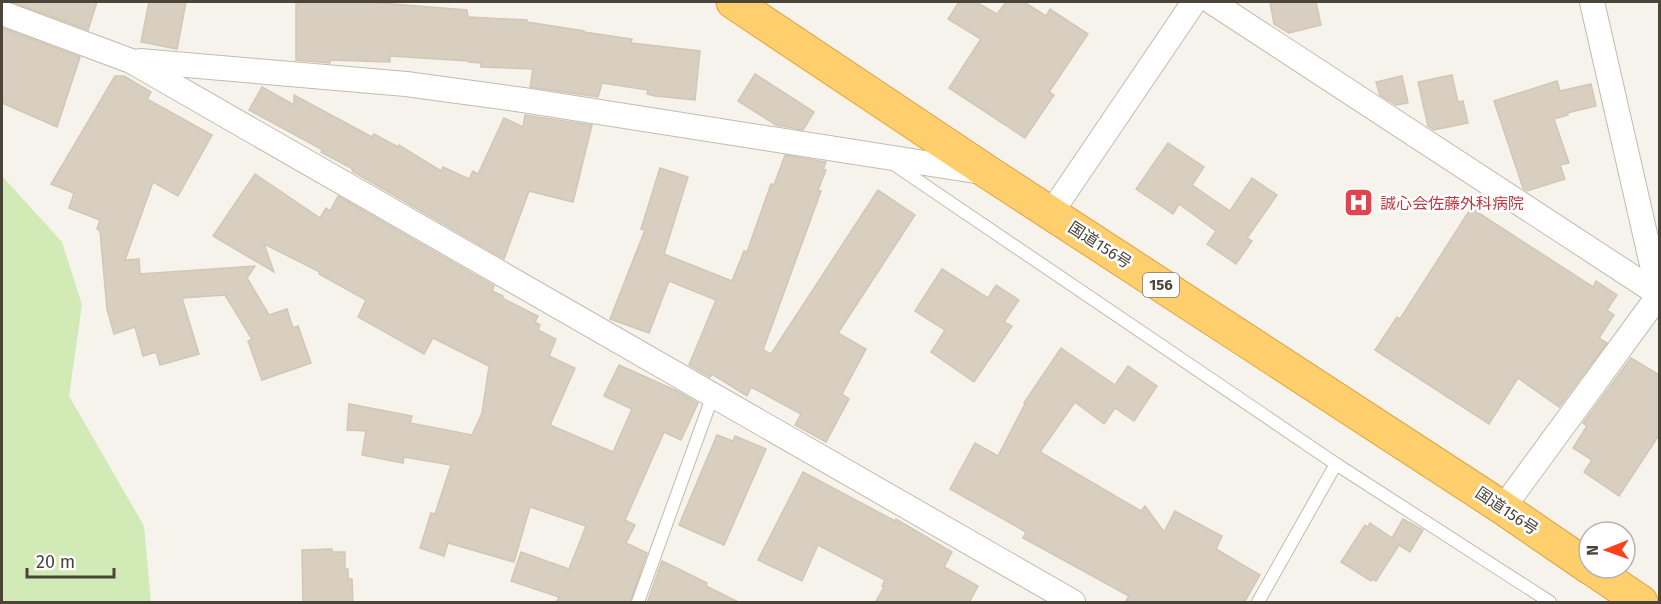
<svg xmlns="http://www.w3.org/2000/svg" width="1661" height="604" font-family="'Fira Sans','Noto Sans JP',sans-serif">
<rect width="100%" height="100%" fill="#f6f3ec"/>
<polygon fill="#d2eab5" points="2,176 62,242 82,305 69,396 144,526 151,602 2,602"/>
<g fill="#d8cfc1" stroke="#d3c7b4" stroke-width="1.5">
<polygon points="12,2 97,2 88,30"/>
<polygon points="149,2 186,2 177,49 141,42"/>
<polygon points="296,2 380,2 380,3 467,10 468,17 527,20 527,22 584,31 584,32 632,39 631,43 700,51 695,100 655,96 647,94 648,90 602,83 598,97 530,87 533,69 481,67 481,63 469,62 469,61 390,56 390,62 330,60 330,63 296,60"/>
<polygon points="959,2 976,2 997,14 1006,2 1024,2 1046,16 1050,9 1088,34 1049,92 1054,95 1025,138 949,88 981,39 948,19"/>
<polygon points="1270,2 1316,2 1321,25 1289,33 1274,24"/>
<polygon points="2,28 80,57 57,127 2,103"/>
<polygon points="755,74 814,112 803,130 776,125 738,101"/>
<polygon points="1452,75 1458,102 1463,101 1468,123 1434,130 1428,126 1418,82"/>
<polygon points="115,76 124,76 151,92 147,99 212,135 178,196 153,182 125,260 139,259 140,274 255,266 247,278 269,315 287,309 293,328 298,326 311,363 262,380 248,341 252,339 225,295 182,298 199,354 160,365 156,352 143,356 135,327 114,334 107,309 100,231 97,229 100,220 69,208 74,193 51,184"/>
<polygon points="1402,76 1408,103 1396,105 1380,95 1376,82"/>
<polygon points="1557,81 1560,91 1591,84 1596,106 1567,113 1568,115 1554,119 1569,163 1560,165 1565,179 1527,191 1523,188 1494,101"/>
<polygon points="262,87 294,105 294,95 372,137 374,134 398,147 399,145 441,171 443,167 469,179 473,171 478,174 504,118 523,127 525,115 592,125 573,202 529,191 504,259 352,171 353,169 321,152 323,150 249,110"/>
<polygon points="1168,143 1204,167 1192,185 1230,211 1252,178 1277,195 1247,238 1252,241 1236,264 1207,244 1216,231 1179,204 1173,214 1136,189"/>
<polygon points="785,155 826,162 823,169 826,170 818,190 821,191 763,350 771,354 878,190 915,215 838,333 866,349 842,394 849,399 826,442 795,425 801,414 751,387 747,396 712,374 710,377 689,365 716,300 669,281 649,333 610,319 645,230 641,229 660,168 688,177 664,254 732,281 744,251 747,252 771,184 774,185"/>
<polygon points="255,174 320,218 326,208 330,211 338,196 494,286 492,291 503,296 502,298 538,316 535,322 540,325 538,330 556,339 549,356 575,368 550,425 613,452 632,409 604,396 619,365 677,391 698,403 681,440 664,432 625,520 635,525 626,543 647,553 630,603 556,603 559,597 511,581 521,552 569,569 586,526 530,507 514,562 448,543 444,556 420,548 431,513 435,514 451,465 404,457 403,463 362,455 366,431 347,430 349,404 412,416 410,423 472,435 482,413 489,366 433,338 424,354 358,317 366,300 319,274 320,272 264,244 274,272 213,236"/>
<polygon points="1471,208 1593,287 1596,281 1617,295 1607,310 1614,315 1599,338 1607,343 1559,407 1518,378 1489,424 1375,350 1397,317 1400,319"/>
<polygon points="942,269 988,298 996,285 1019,300 1004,322 1012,326 974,382 931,352 945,330 915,311"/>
<polygon points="1061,348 1115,385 1128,366 1157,386 1134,421 1115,408 1104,424 1075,402 1040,452 1141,511 1145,506 1164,532 1175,511 1222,536 1216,549 1260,575 1244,603 1125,603 1129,596 1023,538 1026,532 950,489 975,443 998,456 1025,404 1024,403"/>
<polygon points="1631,358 1659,375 1659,435 1619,496 1584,472 1592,460 1573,448 1587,426 1583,423"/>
<polygon points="717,435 733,441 735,436 766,449 724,545 679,525"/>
<polygon points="803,472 895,521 896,519 952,552 944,567 978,586 969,603 875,603 884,587 882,586 885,580 818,545 802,581 758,560"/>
<polygon points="1403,519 1423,530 1410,552 1399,545 1376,581 1372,579 1371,581 1341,562 1365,525 1368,527 1370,523 1392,538"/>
<polygon points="332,549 332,552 345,552 345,569 348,569 348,579 352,579 353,603 303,603 302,550"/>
<polygon points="662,561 707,583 706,586 740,603 647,603"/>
</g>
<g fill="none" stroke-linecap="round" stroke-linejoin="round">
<defs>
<g id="lane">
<polyline points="892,163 1336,464 1550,602"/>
<polyline points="638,602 713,395"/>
<polyline points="1258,602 1336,464"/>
</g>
<g id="street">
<polyline points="1212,2 1660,295"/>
<polyline points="2,13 131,61 1073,602"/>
<polyline points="140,61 406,84 523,100 982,172"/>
<polyline points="1051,213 1194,2"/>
<polyline points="1503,508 1659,295 1592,2"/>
</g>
<g id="highway">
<polyline points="733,2 989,173 1503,508 1589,567"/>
<polyline points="1591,568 1641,602"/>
</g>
</defs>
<use href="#lane" stroke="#c2bbae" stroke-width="14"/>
<use href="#street" stroke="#c2bbae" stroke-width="26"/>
<use href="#highway" stroke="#e0a43c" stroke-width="35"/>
<use href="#lane" stroke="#fff" stroke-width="12"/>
<use href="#street" stroke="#fff" stroke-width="24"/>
<use href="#highway" stroke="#ffcf6e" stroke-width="33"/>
</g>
<defs>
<symbol id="hospital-square" viewBox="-11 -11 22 22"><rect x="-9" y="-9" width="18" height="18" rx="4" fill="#e0444e" stroke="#fff"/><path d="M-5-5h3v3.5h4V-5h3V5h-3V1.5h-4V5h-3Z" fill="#fff"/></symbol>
</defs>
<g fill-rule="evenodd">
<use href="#hospital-square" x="1342" y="186" width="33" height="33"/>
</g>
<g text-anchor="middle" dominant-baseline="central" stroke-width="5" stroke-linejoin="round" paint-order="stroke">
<rect fill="#fff" stroke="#817c74" stroke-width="1.5" x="1143" y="273" width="36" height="24" rx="4.5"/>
<g font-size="15" font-weight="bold" fill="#4b4439">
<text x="1161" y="285">156</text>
</g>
<g font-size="16" fill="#be3a42" stroke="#fff" text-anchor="start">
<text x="1380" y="203">誠心会佐藤外科病院</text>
</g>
<g font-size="16" fill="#4b4439" stroke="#fff">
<text transform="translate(1100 245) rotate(33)">国道156号</text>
<text transform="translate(1507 511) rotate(34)">国道156号</text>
</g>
</g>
<rect width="1661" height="604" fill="none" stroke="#4b4439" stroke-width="6"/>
<g transform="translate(1607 550) rotate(269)"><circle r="28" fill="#ffffff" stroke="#b7b4b0" stroke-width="1.5"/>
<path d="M0-4.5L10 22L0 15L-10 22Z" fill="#fc3f1d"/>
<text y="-9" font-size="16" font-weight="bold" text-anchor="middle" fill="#4b4439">N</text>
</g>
<path d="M27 568v9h87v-9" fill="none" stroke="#4b4439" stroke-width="3"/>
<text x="36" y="568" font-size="18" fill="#4b4439" stroke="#ffffff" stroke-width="4.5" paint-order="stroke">20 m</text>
</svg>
